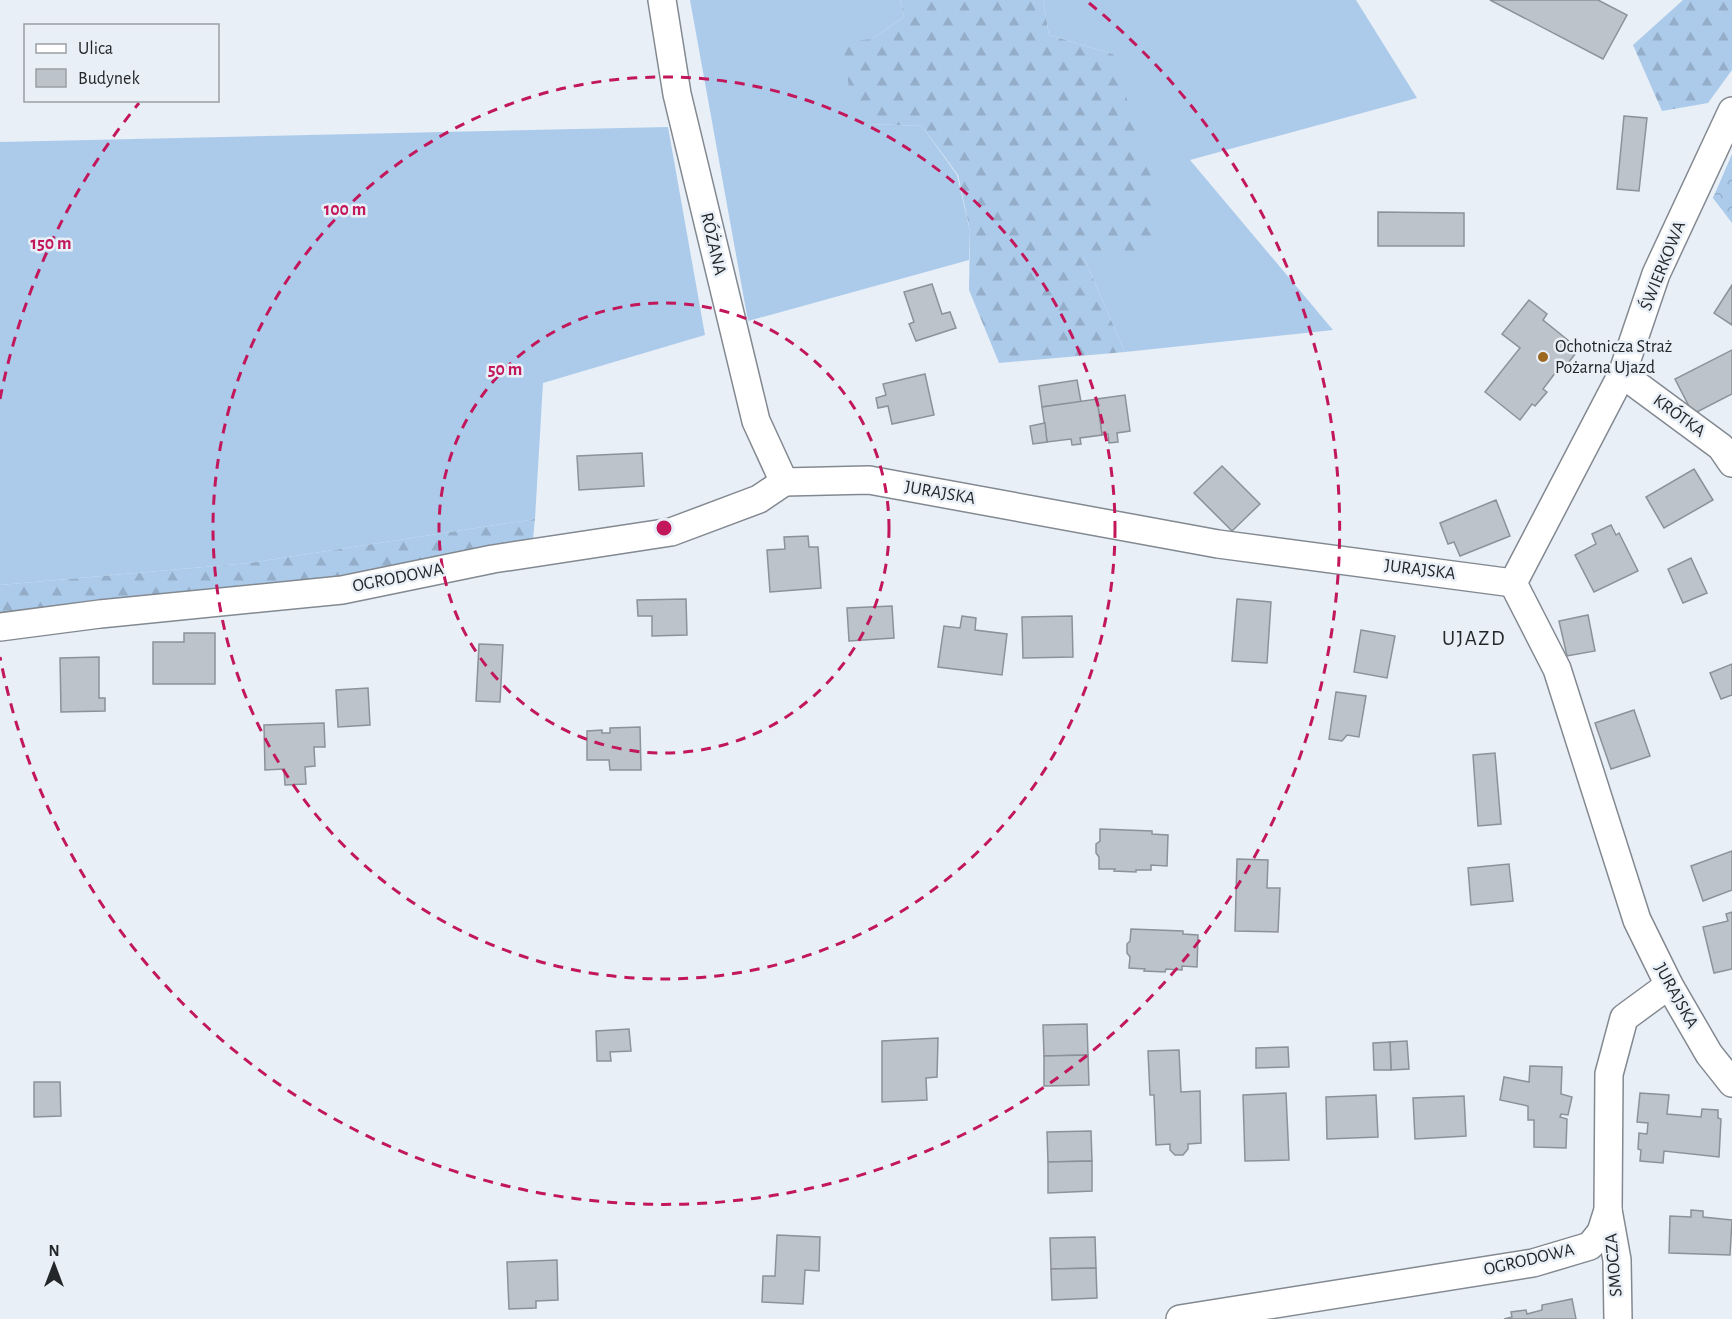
<svg xmlns="http://www.w3.org/2000/svg" width="1732" height="1319" font-family="'Alegreya Sans',sans-serif">
<defs>
<pattern id="forest-firs" width="22" height="20" patternUnits="userSpaceOnUse" patternTransform="scale(1.5)"><rect width="22" height="20" fill="#accbeb"/><path d="M5 1l3.5 6h-7zM16 11l3.5 6h-7z" fill="#94aeca"/></pattern>
<pattern id="park-crowns" width="20" height="18" patternUnits="userSpaceOnUse" patternTransform="scale(1.5)"><rect width="20" height="18" fill="#accbeb"/><path d="M2 6a3 3 0 1 1 6 0M12 15a3 3 0 1 1 6 0" fill="none" stroke="#94aeca"/></pattern>
</defs>
<rect width="100%" height="100%" fill="#e8eff7"/>
<g fill="#accbeb">
<polygon points="690,0 900,0 904,17 872,39 869,124 922,126 957,175 970,231 969,260 748,321"/>
<polygon points="1043,0 1356,0 1417,98 1190,160 1333,330 1125,352 1084,258 1113,54 1049,35"/>
<polygon points="668,127 705,335 543,383 535,519 249,563 0,585 0,142"/>
</g>
<g fill="url(#forest-firs)">
<polygon points="900,0 1043,0 1049,35 1113,54 1156,192 1154,253 1084,258 1125,352 999,363 969,290 970,231 958,175 922,126 869,124 849,88 843,42 872,39 904,17"/>
<polygon points="1683,0 1732,0 1732,70 1708,103 1662,111 1633,45"/>
<polygon points="535,519 533,539 333,581 0,616 0,585 249,563"/>
</g>
<polygon fill="url(#park-crowns)" points="1732,154 1732,223 1713,198"/>
<g fill="#bcc3ca" stroke="#8c9299" stroke-width="1.5">
<polygon points="1490,0 1598,0 1627,15 1603,59"/>
<polygon points="1624,116 1647,118 1639,191 1617,189"/>
<polygon points="1378,212 1464,213 1464,246 1378,246"/>
<polygon points="932,284 942,314 950,312 956,328 916,341 909,324 914,322 904,292"/>
<polygon points="1732,285 1732,325 1714,313"/>
<polygon points="1529,300 1547,314 1543,320 1579,349 1565,367 1562,364 1543,389 1547,392 1535,406 1532,404 1520,420 1485,392 1520,348 1502,334"/>
<polygon points="1732,350 1732,394 1693,414 1675,379"/>
<polygon points="925,374 934,415 892,424 888,406 878,408 876,398 886,395 883,384"/>
<polygon points="1077,380 1081,402 1042,407 1039,386"/>
<polygon points="1125,395 1130,431 1117,433 1118,442 1109,443 1108,434 1102,435 1097,399"/>
<polygon points="1097,399 1102,435 1080,438 1081,444 1072,445 1071,439 1047,442 1042,407"/>
<polygon points="1045,423 1047,442 1033,444 1030,426"/>
<polygon points="642,453 644,486 579,490 577,456"/>
<polygon points="1222,466 1260,504 1232,531 1194,493"/>
<polygon points="1694,469 1713,500 1664,528 1646,497"/>
<polygon points="1496,500 1510,536 1460,556 1454,542 1448,544 1440,523"/>
<polygon points="1611,525 1616,535 1619,533 1638,571 1594,592 1575,555 1596,544 1592,534"/>
<polygon points="808,536 809,547 818,547 821,588 770,592 767,550 785,549 784,537"/>
<polygon points="1691,558 1707,593 1683,603 1668,569"/>
<polygon points="686,599 687,635 652,636 652,616 638,616 637,600"/>
<polygon points="1237,599 1271,602 1267,663 1232,661"/>
<polygon points="892,606 894,638 849,641 847,608"/>
<polygon points="1588,615 1595,651 1567,656 1559,621"/>
<polygon points="962,616 976,618 975,630 1007,634 1002,675 938,667 944,626 960,628"/>
<polygon points="1072,616 1073,657 1023,658 1022,617"/>
<polygon points="1361,630 1395,636 1387,678 1354,672"/>
<polygon points="184,633 215,633 215,684 153,684 153,642 184,642"/>
<polygon points="479,644 503,645 500,702 476,701"/>
<polygon points="99,657 99,698 105,698 105,711 61,712 60,658"/>
<polygon points="1732,664 1732,695 1721,699 1710,673"/>
<polygon points="368,688 370,725 338,727 336,690"/>
<polygon points="1336,692 1366,696 1359,737 1347,735 1342,741 1329,739"/>
<polygon points="1634,710 1650,756 1611,769 1595,723"/>
<polygon points="324,723 325,747 314,747 315,766 305,767 306,784 285,785 284,769 265,770 264,725"/>
<polygon points="640,727 641,770 610,770 609,760 587,760 587,731 602,730 602,733 610,733 610,728"/>
<polygon points="1495,753 1501,824 1478,826 1473,755"/>
<polygon points="1100,829 1152,831 1152,834 1168,835 1167,866 1151,865 1151,870 1136,870 1136,872 1114,871 1115,869 1099,869 1099,857 1096,853 1096,844 1100,841"/>
<polygon points="1732,851 1732,890 1703,901 1691,866"/>
<polygon points="1237,859 1268,860 1267,888 1280,888 1278,932 1235,931"/>
<polygon points="1509,864 1513,901 1471,905 1468,868"/>
<polygon points="1732,912 1732,969 1714,973 1703,927 1728,921 1726,914"/>
<polygon points="1131,929 1183,931 1183,934 1198,935 1197,967 1182,966 1182,970 1166,969 1165,972 1144,971 1145,969 1129,968 1130,957 1127,953 1127,944 1130,941"/>
<polygon points="1087,1024 1088,1055 1044,1056 1043,1025"/>
<polygon points="629,1029 631,1051 610,1052 611,1061 597,1061 596,1031"/>
<polygon points="938,1038 937,1077 926,1078 927,1100 882,1102 882,1041"/>
<polygon points="1407,1041 1409,1069 1391,1070 1390,1042"/>
<polygon points="1390,1042 1391,1070 1374,1070 1373,1043"/>
<polygon points="1288,1047 1289,1067 1256,1068 1256,1048"/>
<polygon points="1179,1050 1181,1092 1200,1091 1201,1143 1188,1144 1188,1149 1183,1155 1175,1155 1170,1150 1170,1144 1156,1145 1154,1095 1150,1095 1148,1051"/>
<polygon points="1088,1055 1089,1085 1044,1086 1044,1056"/>
<polygon points="1530,1066 1562,1067 1561,1094 1572,1097 1568,1115 1561,1114 1560,1117 1567,1119 1566,1148 1534,1147 1534,1120 1528,1120 1528,1106 1500,1100 1504,1077 1529,1082"/>
<polygon points="34,1082 60,1082 61,1116 34,1117"/>
<polygon points="1286,1093 1289,1160 1245,1161 1243,1095"/>
<polygon points="1640,1093 1669,1095 1667,1114 1701,1117 1702,1109 1718,1110 1718,1118 1721,1119 1719,1157 1664,1151 1663,1163 1640,1161 1641,1150 1638,1149 1639,1133 1647,1134 1648,1123 1637,1122"/>
<polygon points="1376,1095 1378,1137 1327,1139 1326,1097"/>
<polygon points="1464,1096 1466,1136 1415,1139 1413,1098"/>
<polygon points="1091,1131 1092,1161 1048,1162 1047,1132"/>
<polygon points="1092,1161 1092,1191 1048,1193 1048,1162"/>
<polygon points="1691,1210 1703,1211 1703,1217 1732,1220 1730,1255 1669,1253 1670,1216 1691,1217"/>
<polygon points="777,1235 820,1237 819,1271 805,1270 803,1304 762,1302 763,1276 775,1276"/>
<polygon points="1095,1237 1096,1268 1051,1269 1050,1238"/>
<polygon points="557,1260 558,1300 536,1301 536,1308 509,1309 507,1262"/>
<polygon points="1096,1268 1097,1298 1052,1300 1051,1269"/>
<polygon points="1572,1299 1576,1319 1504,1319 1512,1317 1511,1312 1526,1310 1527,1314 1542,1310 1542,1305"/>
</g>
<g fill="none" stroke-linecap="round" stroke-linejoin="round">
<defs>
<g id="street">
<polyline points="662,0 677,94 756,421 784,482"/>
<polyline points="1622,374 1721,447 1732,463"/>
<polyline points="784,482 869,480 1218,544 1513,583"/>
<polyline points="1513,583 1557,669 1637,920 1669,985 1709,1054 1732,1083"/>
<polyline points="1513,583 1622,374 1656,274 1732,111"/>
<polyline points="0,627 100,614 342,590 493,559 671,532 759,499 784,482"/>
<polyline points="1608,1210 1617,1260 1618,1319"/>
<polyline points="1180,1319 1533,1263 1590,1246 1601,1232 1608,1210 1609,1074 1624,1018 1669,985"/>
</g>
</defs>
<use href="#street" stroke="#838990" stroke-width="30"/>
<use href="#street" stroke="#fff" stroke-width="27"/>
</g>
<g fill="none" stroke="#c2185b" stroke-width="3" stroke-dasharray="10 8">
<circle cx="664" cy="528" r="225"/>
<circle cx="664" cy="528" r="451"/>
<path d="M0 399A676 676 0 0 1 139 103M1089 3A676 676 0 1 1 0 657"/>
</g>
<circle fill="#9d6820" stroke="#e8eff7" stroke-width="2" cx="1543" cy="357" r="6"/>
<g text-anchor="middle" dominant-baseline="central" stroke-width="5" stroke-linejoin="round" paint-order="stroke">
<g font-size="18" fill="#242729" stroke="#e8eff7">
<text transform="translate(713 244) rotate(77)">RÓŻANA</text>
<text transform="translate(1663 266) rotate(-68)">ŚWIERKOWA</text>
<text transform="translate(1679 416) rotate(36)">KRÓTKA</text>
<text transform="translate(940 493) rotate(10)">JURAJSKA</text>
<text transform="translate(1420 570) rotate(7)">JURAJSKA</text>
<text transform="translate(398 578) rotate(-11)">OGRODOWA</text>
<text transform="translate(1676 996) rotate(61)">JURAJSKA</text>
<text transform="translate(1529 1260) rotate(-13)">OGRODOWA</text>
<text transform="translate(1614 1265) rotate(-95)">SMOCZA</text>
</g>
<g font-size="18" fill="#242729" stroke="#e8eff7" text-anchor="start">
<text x="1555" y="347">Ochotnicza Straż<tspan x="1555" dy="21">Pożarna Ujazd</tspan></text>
</g>
<g font-size="21" letter-spacing="1.5" fill="#242729" stroke="#e8eff7">
<text x="1474" y="638">UJAZD</text>
</g>
</g>
<circle cx="664" cy="528" r="9" fill="#c2185b" stroke="#e8eff7" stroke-width="3"/>
<g font-size="18" text-anchor="middle" font-weight="bold" fill="#c2185b" stroke="#e8eff7" stroke-width="5" stroke-linejoin="round" paint-order="stroke">
<text x="345" y="215">100 m</text>
<text x="51" y="249">150 m</text>
<text x="505" y="375">50 m</text>
</g>
<rect x="24" y="24" width="195" height="78" fill="#e8eff7" stroke="#9a9fa5" stroke-width="1.5"/>
<rect x="36" y="44" width="30" height="9" fill="#ffffff" stroke="#9a9fa5" stroke-width="1.5"/>
<text x="78" y="54" font-size="18" fill="#242729">Ulica</text>
<rect x="36" y="69" width="30" height="18" fill="#bcc3ca" stroke="#9a9fa5" stroke-width="1.5"/>
<text x="78" y="84" font-size="18" fill="#242729">Budynek</text>
<g transform="translate(54 1265)" stroke="#e8eff7" stroke-width="4.5" paint-order="stroke">
<path d="M0-4.5L10 22L0 15L-10 22Z" fill="#242729"/>
<text y="-9" font-size="16" font-weight="bold" text-anchor="middle" fill="#242729">N</text>
</g>
</svg>
